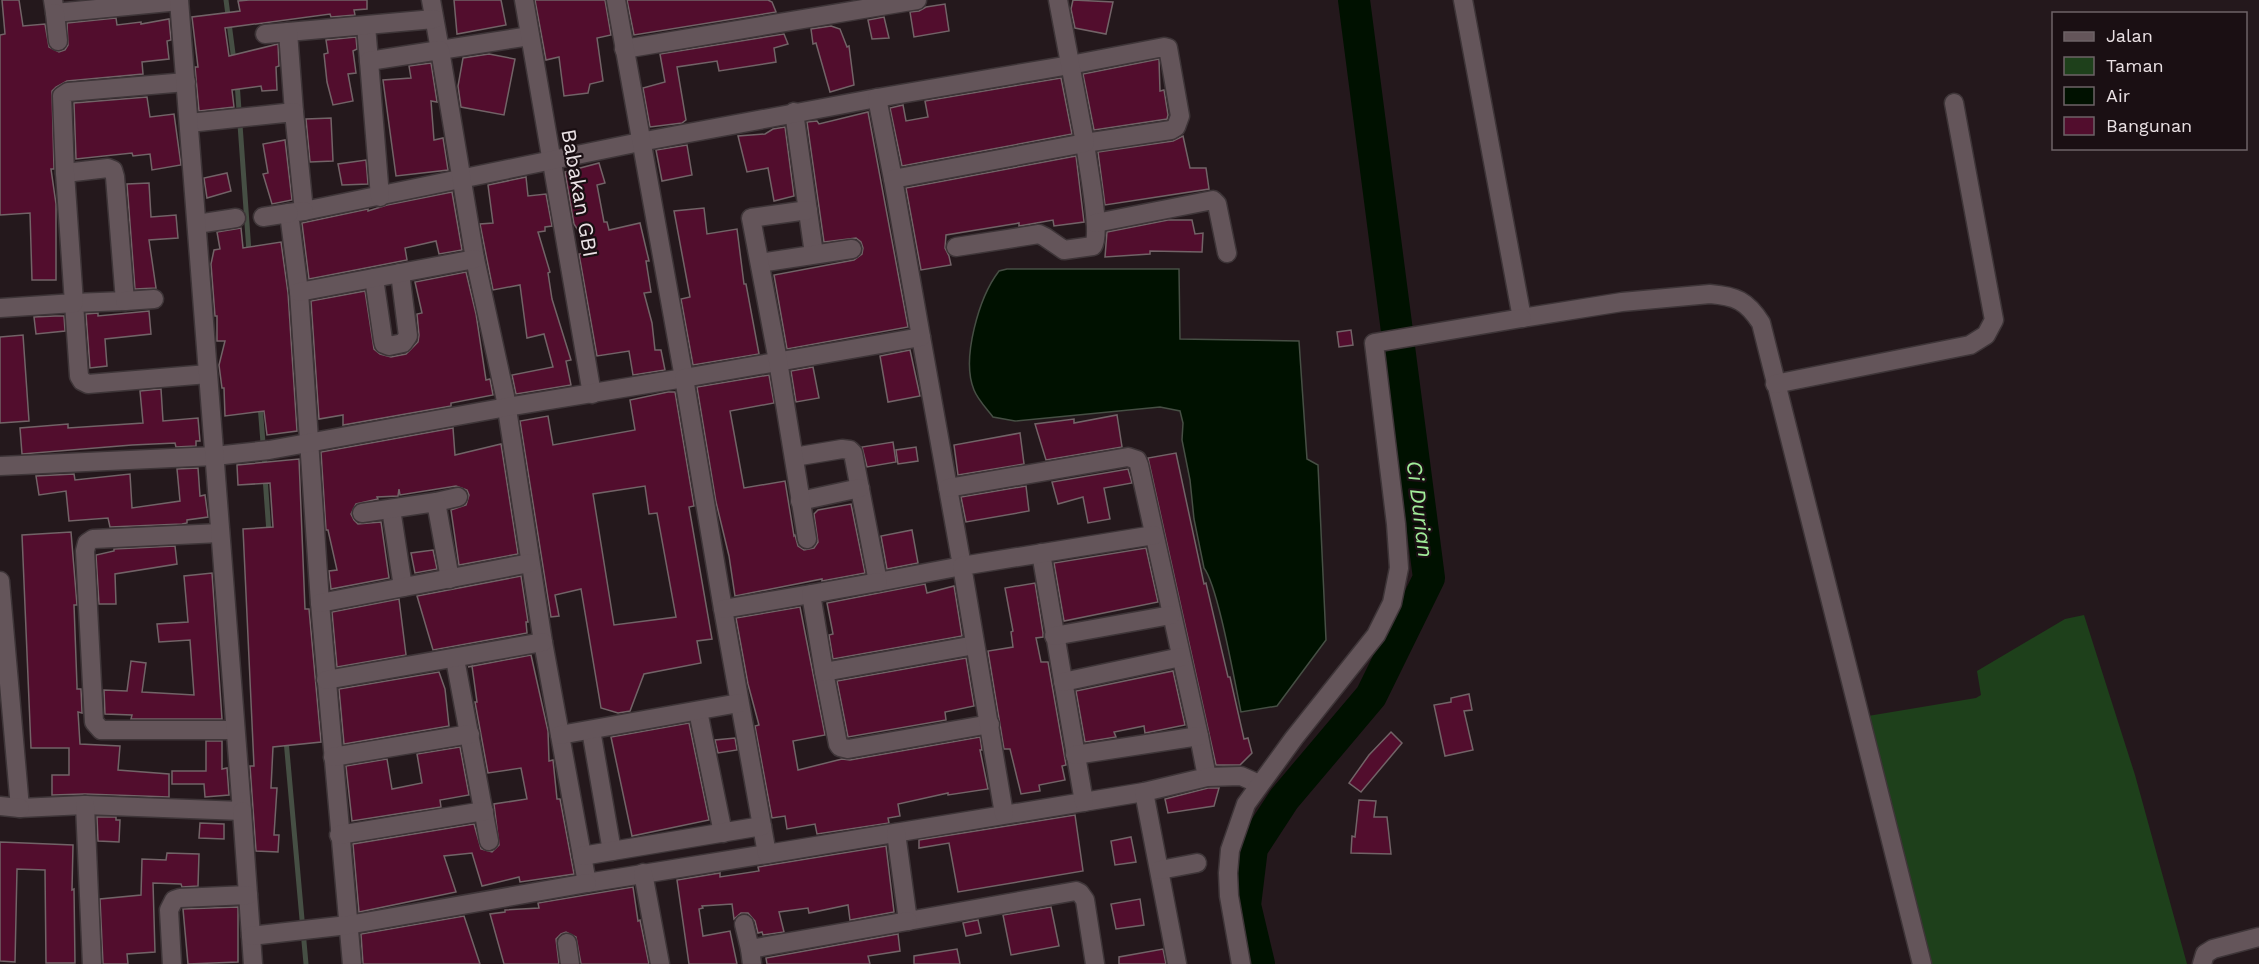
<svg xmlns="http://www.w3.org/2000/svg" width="2259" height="964" font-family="'Work Sans',sans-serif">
<rect width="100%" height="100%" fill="#24181c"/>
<polygon fill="#1e401b" points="2084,615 2135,775 2187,964 1929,964 1868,716 1976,698 1981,695 1977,671 2065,619"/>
<path fill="#010" stroke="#464f44" stroke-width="1.5" d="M 1007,269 L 1179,269 L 1180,339 L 1299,341 L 1307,459 L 1318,465 L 1326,640 L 1277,706 L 1241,712 C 1235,684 1218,586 1204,568 L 1194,519 L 1190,480 L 1182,440 L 1183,423 L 1180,411 L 1160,407 L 1015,421 L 993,417 C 987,409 978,400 974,390 C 961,359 979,297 999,271 Z"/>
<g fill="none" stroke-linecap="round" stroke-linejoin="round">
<g stroke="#464f44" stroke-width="5">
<polyline points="226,0 234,61"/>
<polyline points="237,82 249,252"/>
<polyline points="260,405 265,468"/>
<polyline points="265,477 269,533"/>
<polyline points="286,740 306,964"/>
</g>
<polyline stroke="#010" stroke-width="32" points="1259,964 1245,905 1252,848 1284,799 1371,696 1429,578 1354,0"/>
</g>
<g fill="#520d2d" stroke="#726367" stroke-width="1.5" fill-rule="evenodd">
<polygon points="2,0 19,0 23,26 45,24 49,47 59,52 65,50 68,45 67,23 116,18 117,25 141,22 141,24 169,19 171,40 167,41 169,59 142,62 143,74 67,81 56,87 52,91 54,169 51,169 56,204 56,280 32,280 30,213 0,215 0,35 5,34"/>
<polygon points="249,0 367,0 367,9 354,10 355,15 331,17 330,14 225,28 229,56 278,44 279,66 276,67 277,90 262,91 261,86 232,90 234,107 199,111 195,67 198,67 192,17 240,11 238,1"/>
<polygon points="454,0 501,0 506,25 457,34"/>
<polygon points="535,0 605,0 611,35 597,38 603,81 590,84 588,93 564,96 559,57 546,60"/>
<polygon points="627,0 768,0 772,2 776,12 634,35"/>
<polygon points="1073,0 1113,2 1106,34 1075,28 1071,9"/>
<polygon points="945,4 949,31 914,37 910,12 919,11 926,7"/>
<polygon points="884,17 889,38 872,39 868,20"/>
<polygon points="831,26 840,29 847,47 849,46 854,85 830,92 816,43 813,44 811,29"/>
<polygon points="784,34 788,44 774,48 776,62 719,71 717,61 677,67 686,120 682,123 650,127 643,88 665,82 660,54"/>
<polygon points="356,37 357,49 353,51 356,73 348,74 353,101 333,105 327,82 324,54 328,53 326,40"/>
<polygon points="489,54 515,59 504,115 461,107 458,86 463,58"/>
<polygon points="1159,59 1160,91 1164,90 1168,115 1167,119 1094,130 1083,74"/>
<polygon points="431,63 437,102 431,101 434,140 443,138 448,170 396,176 383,80 411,78 409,66"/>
<polygon points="1061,78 1072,134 902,166 890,108 903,105 906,121 928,117 925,101"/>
<polygon points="147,97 150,117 174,114 181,165 152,170 150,154 133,156 132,153 76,159 74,103"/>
<polygon points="868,112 908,327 787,349 774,275 854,260 862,254 863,248 861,242 856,238 824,242 807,122 817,121 819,124"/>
<polygon points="331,118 333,161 310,162 306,119"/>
<polygon points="785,127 794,196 774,201 768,168 747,172 738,136 765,134 773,129"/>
<polygon points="1183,136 1190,168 1206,168 1209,189 1105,205 1098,152 1173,141"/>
<polygon points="285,140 292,200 272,204 263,174 268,173 263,144"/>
<polygon points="687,145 692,175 662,181 656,150"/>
<polygon points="1076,156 1084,222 1054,226 1053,220 1019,226 1019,223 946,235 945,248 949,256 951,265 921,270 906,188"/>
<polygon points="366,160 368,184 342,185 338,164"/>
<polygon points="599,163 605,183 597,185 604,222 607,222 609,230 640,223 649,261 646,261 651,292 644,293 652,323 655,350 661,350 665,370 633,375 629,351 597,356 579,254 592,252 574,224 565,172"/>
<polygon points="227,173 231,191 207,198 204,178"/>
<polygon points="526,177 528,196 546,194 552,226 545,227 545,231 538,232 550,272 548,273 552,299 571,360 566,361 571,385 516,394 512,375 553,367 544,334 527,338 520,285 493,290 480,224 493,223 488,185"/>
<polygon points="149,183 151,217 176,215 178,238 149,240 156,288 135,289 127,184"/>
<polygon points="452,192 462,250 439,254 436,241 405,248 407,260 309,279 302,223 368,209 368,211 387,205"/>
<polygon points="704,208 707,234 737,229 744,284 746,284 759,354 693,365 681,299 690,297 674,211"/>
<polygon points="1168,220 1192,220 1195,234 1203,233 1202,252 1150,251 1150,254 1105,257 1107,232"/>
<polygon points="241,228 243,248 281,242 288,293 297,431 267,435 264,411 225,416 224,388 222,388 219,365 225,341 217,341 217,316 215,316 211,264 214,250 220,249 217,232"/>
<polygon points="466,272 476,314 486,380 490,379 493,395 451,403 451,406 343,425 343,415 319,419 311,301 365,291 374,349 380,354 391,357 406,354 418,342 419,335 417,314 422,313 415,282"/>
<polygon points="149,311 151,334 105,339 107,366 90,368 86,314 98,313 98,316"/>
<polygon points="55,316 64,316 65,331 36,334 34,317"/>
<polygon points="1351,330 1353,345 1339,347 1337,332"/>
<polygon points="23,335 29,421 0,423 0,337"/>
<polygon points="910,350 920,396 888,402 880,356"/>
<polygon points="813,367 819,398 796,402 791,371"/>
<polygon points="769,375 774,403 730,411 744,488 785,481 794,536 795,535 798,546 804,550 814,548 818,542 814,514 818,510 851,504 865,573 822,581 822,579 735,596 729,556 716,502 697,387"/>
<polygon points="161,389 163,421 198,418 200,441 196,441 196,446 176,447 175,443 132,445 22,454 20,428 68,424 68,428 143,423 140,391"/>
<path d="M 668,392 L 675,392 L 694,506 L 689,507 L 712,639 L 697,641 L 701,663 L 644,674 L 630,711 L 618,713 L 601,708 L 581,589 L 555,595 L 559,616 L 551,617 L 520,421 L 548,416 L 553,445 L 635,430 L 630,400 ZM 645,486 L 649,514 L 657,513 L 676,617 L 614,625 L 593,494 Z"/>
<polygon points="1117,415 1122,447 1046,460 1035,424 1074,419 1074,423"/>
<polygon points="453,428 455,455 501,444 518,554 459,565 451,510 466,505 469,495 467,490 456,486 400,495 399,489 398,496 377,497 378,499 356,504 351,514 354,520 358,524 381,522 389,578 331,589 329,571 337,570 328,530 326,530 321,452"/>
<polygon points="1020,433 1024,464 958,475 954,445"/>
<polygon points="893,442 896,462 867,467 862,447"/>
<polygon points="916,447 918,461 898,464 896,450"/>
<polygon points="1176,453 1204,584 1206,583 1228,677 1230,677 1244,739 1248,738 1252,753 1240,765 1216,765 1148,458"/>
<polygon points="299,459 305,609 309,609 321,742 273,747 271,788 277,788 274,835 279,835 278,852 256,851 250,766 254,766 243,529 273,527 270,483 238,485 237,465"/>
<polygon points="198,468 200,496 205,495 208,517 187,520 187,523 182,524 110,527 108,518 69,521 66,491 39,495 36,476 74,474 75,480 130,474 132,508 180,501 177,469"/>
<polygon points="1128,469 1132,483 1104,488 1110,519 1088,523 1083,497 1058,504 1052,482"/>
<polygon points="1026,486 1029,511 966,522 961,497"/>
<polygon points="912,530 918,563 887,569 881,536"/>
<polygon points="71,532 77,605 74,605 77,686 77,689 81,689 82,713 78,712 80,744 120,746 118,770 169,774 169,797 85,794 52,795 52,775 69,775 69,748 31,748 22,535"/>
<polygon points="175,546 177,564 115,574 116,604 99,604 96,555 114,551 114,549"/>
<polygon points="1146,548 1158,602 1064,621 1054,563"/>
<polygon points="433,550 437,569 415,573 411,553"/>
<polygon points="212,573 222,719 131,719 132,715 105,714 104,690 127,691 131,661 146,663 142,692 194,695 190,640 159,642 157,624 188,622 184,576"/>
<polygon points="521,576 528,622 526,622 527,633 433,650 417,596"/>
<polygon points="1035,583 1043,633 1043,637 1036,638 1041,662 1048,662 1066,765 1062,766 1065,780 1039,785 1040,791 1021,794 1010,749 1004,749 988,651 1013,647 1011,632 1013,631 1005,588"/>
<polygon points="925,584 927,593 954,586 962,636 833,659 829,635 833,634 827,603"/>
<polygon points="399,599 406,655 337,667 332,612"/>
<polygon points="800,607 825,735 793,741 798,770 842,759 850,760 980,737 982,750 980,750 988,789 948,795 948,793 898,804 900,816 888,818 889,823 817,834 815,824 787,829 785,816 772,818 755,726 759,725 748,684 736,618"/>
<polygon points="531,655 548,731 549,761 553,760 557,799 560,799 574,874 520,882 519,877 482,886 472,853 444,856 456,892 359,912 353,844 474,824 481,849 492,852 499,845 494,804 527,799 521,768 488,773 475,702 477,702 472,666 468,667"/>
<polygon points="966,658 974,706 945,712 946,720 848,737 837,681"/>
<polygon points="1173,671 1185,725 1145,733 1144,726 1114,732 1116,737 1085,742 1076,691"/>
<polygon points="439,672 445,689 449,726 344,744 339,689"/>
<polygon points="1469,694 1472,710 1464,711 1473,750 1445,756 1434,705 1451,702 1451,698"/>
<polygon points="689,723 709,820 632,836 611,737"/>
<polygon points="1391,732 1402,743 1361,792 1349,783 1369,755"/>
<polygon points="735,738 737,750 718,753 715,740"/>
<polygon points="206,741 222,741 222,769 227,768 229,795 205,797 204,784 172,784 172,771 206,771"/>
<polygon points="460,747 469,795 440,800 441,807 352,821 346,766 387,759 392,789 422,783 417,754"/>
<polygon points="1208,788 1219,788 1214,806 1168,813 1165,799"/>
<polygon points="1359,800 1376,801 1374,817 1387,817 1391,854 1351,853 1352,836 1355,837"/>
<polygon points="1075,815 1083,871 958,892 949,843 919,848 919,840"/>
<polygon points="97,817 116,817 116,820 120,820 119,842 98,841"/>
<polygon points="200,823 224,824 224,839 199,838"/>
<polygon points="1131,837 1136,862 1115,865 1111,841"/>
<polygon points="0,842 73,845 72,890 74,889 75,963 46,963 45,870 17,869 15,962 0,961"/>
<polygon points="886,846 894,912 850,920 848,905 809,913 808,908 779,912 784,932 763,935 762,932 758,933 755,921 748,913 741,913 734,919 732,904 702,906 703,908 699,909 703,936 730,931 737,964 689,964 677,880 720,873 720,877 759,871 758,867"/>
<polygon points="167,853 199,854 198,886 182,887 181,884 153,883 155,952 127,954 128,964 103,964 100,899 141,895 142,859 166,860"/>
<polygon points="633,887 638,921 640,920 649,964 581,964 576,937 566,932 561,934 556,939 559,964 504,964 490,914 505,912 505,910 539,908 538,903"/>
<polygon points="1140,899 1144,925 1116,929 1111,904"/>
<polygon points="238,907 238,962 188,964 183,909"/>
<polygon points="1051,907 1059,946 1011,955 1003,915"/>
<polygon points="464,916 480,964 363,964 361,934"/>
<polygon points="978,920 981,933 966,936 963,923"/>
<polygon points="898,934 900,951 868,956 870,964 767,964 766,958"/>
<polygon points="957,949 960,964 914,964 914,956"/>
<polygon points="1163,949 1166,964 1119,964 1119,957"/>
</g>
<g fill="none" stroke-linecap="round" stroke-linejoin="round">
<defs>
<g id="minor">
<polyline points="53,0 55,13 179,1"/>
<polyline points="431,0 440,50 530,36"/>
<polyline points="524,0 592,394"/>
<path d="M 1463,0 L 1522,318 L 1622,302 L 1710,294 C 1736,296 1747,301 1761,323 L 1922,964"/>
<polyline points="55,13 58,41"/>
<polyline points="366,26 369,61"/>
<polyline points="288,32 434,19"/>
<polyline points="265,34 288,32 294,112"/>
<polyline points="624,49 917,0"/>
<polyline points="794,112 814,254"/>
<polyline points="189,123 294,112 304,211 640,142 877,98"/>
<polyline points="65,173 108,168 113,170 115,177 125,301 74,303 79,376 82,381 88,384 208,374"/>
<path d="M 893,179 L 877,98 L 1070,65 L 1164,47 L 1168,48 L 1180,116 L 1176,127 L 1171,130 L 1085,143 C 1087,162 1102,233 1093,246 L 1064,250 L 1045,237 L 1039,234 L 956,247"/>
<polyline points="380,197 369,61 440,50 475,259 505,396 543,642 587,883 767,854"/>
<polyline points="304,211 289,213 299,292 320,603 352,964"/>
<polyline points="263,217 289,213"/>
<polyline points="1096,223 1213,200 1217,204 1227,253"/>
<polyline points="197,224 236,218"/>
<polyline points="760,263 852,249"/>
<polyline points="374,278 383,340 384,344 389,346 403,343 408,336 400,273"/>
<polyline points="299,292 475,259"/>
<polyline points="125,301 154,299"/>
<polyline points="0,308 74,303 65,173 62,96 68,92 186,82"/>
<polyline points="1775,384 1970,345 1986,335 1994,320 1954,103"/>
<polyline points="794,457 842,449 850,450 853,453 878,582 962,566 921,337"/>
<polyline points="0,466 215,456 269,450 507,407 684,378 616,0"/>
<polyline points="948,488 1128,457 1137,460 1139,465 1199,736 1207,777 1144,792 767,854 723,609 684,378 921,337 893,179 1085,143 1058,0"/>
<polyline points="800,501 860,488"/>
<polyline points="436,502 458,497"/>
<polyline points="391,509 403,587"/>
<polyline points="362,513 436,502 450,579"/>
<polyline points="220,533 93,539 87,543 85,551 94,722 101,730 235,730"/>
<polyline points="807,539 778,361 751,218 808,210"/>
<polyline points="1041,553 1084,802"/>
<polyline points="0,581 20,808 85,805 242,811 179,0"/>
<polyline points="320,603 530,563"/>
<polyline points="723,609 811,594"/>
<polyline points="1054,636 1171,615"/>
<polyline points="975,645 824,672 838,744 840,747 848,749 990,724"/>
<polyline points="455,659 489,841"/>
<polyline points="824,672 811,594 878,582"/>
<polyline points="326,680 543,642"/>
<polyline points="1063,682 1181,657"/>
<polyline points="698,711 723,833"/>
<polyline points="591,730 612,851"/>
<polyline points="560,735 739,703"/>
<polyline points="1075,755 1199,736"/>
<polyline points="333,757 470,734"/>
<polyline points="1207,777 1241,776 1259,784"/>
<polyline points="1144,792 1177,964"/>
<polyline points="85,805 92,964"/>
<polyline points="0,806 20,808"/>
<polyline points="242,811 253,964"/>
<polyline points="1004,814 962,566 1154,535"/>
<polyline points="896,833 908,921 1076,891 1080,893 1085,900 1095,964"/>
<polyline points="339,835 484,811"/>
<polyline points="582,856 762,826"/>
<polyline points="1160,870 1197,863"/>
<polyline points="643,873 660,964"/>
<polyline points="744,924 750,949"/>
<polyline points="251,936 348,925 587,883"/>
<polyline points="567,943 570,964"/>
<polyline points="172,964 169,910 174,900 180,898 248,895"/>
<polyline points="752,964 750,949 908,921"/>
<polyline points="1241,964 1229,896 1228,873 1230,850 1246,804 1294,738 1376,635 1392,603 1399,568 1396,524 1374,343 1522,318"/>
<polyline points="2202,964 2205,954 2213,949 2259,937"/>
</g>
</defs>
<use href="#minor" stroke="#3e3538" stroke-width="21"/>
<use href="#minor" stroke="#64555a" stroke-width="18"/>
</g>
<g text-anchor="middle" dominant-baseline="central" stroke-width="4.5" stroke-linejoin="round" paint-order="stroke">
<g font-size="21" fill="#eae1e4" stroke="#1a0f13">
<text transform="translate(580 193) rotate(80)">Babakan GBI</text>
</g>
<g font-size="22" font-style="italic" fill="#a1ec99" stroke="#1a0f13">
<text transform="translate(1420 509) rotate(83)">Ci Durian</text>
</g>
</g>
<rect x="2052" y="12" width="195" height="138" fill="#1a0f13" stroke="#6d6367" stroke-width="1.5"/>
<rect x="2064" y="32" width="30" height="9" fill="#64555a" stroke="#6d6367" stroke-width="1.5"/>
<text x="2106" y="42" font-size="18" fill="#eae1e4">Jalan</text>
<rect x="2064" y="57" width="30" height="18" fill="#1e401b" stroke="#6d6367" stroke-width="1.5"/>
<text x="2106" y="72" font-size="18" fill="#eae1e4">Taman</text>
<rect x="2064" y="87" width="30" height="18" fill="#001100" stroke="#6d6367" stroke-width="1.5"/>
<text x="2106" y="102" font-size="18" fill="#eae1e4">Air</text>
<rect x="2064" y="117" width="30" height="18" fill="#520d2d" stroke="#6d6367" stroke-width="1.5"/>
<text x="2106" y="132" font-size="18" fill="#eae1e4">Bangunan</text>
</svg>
